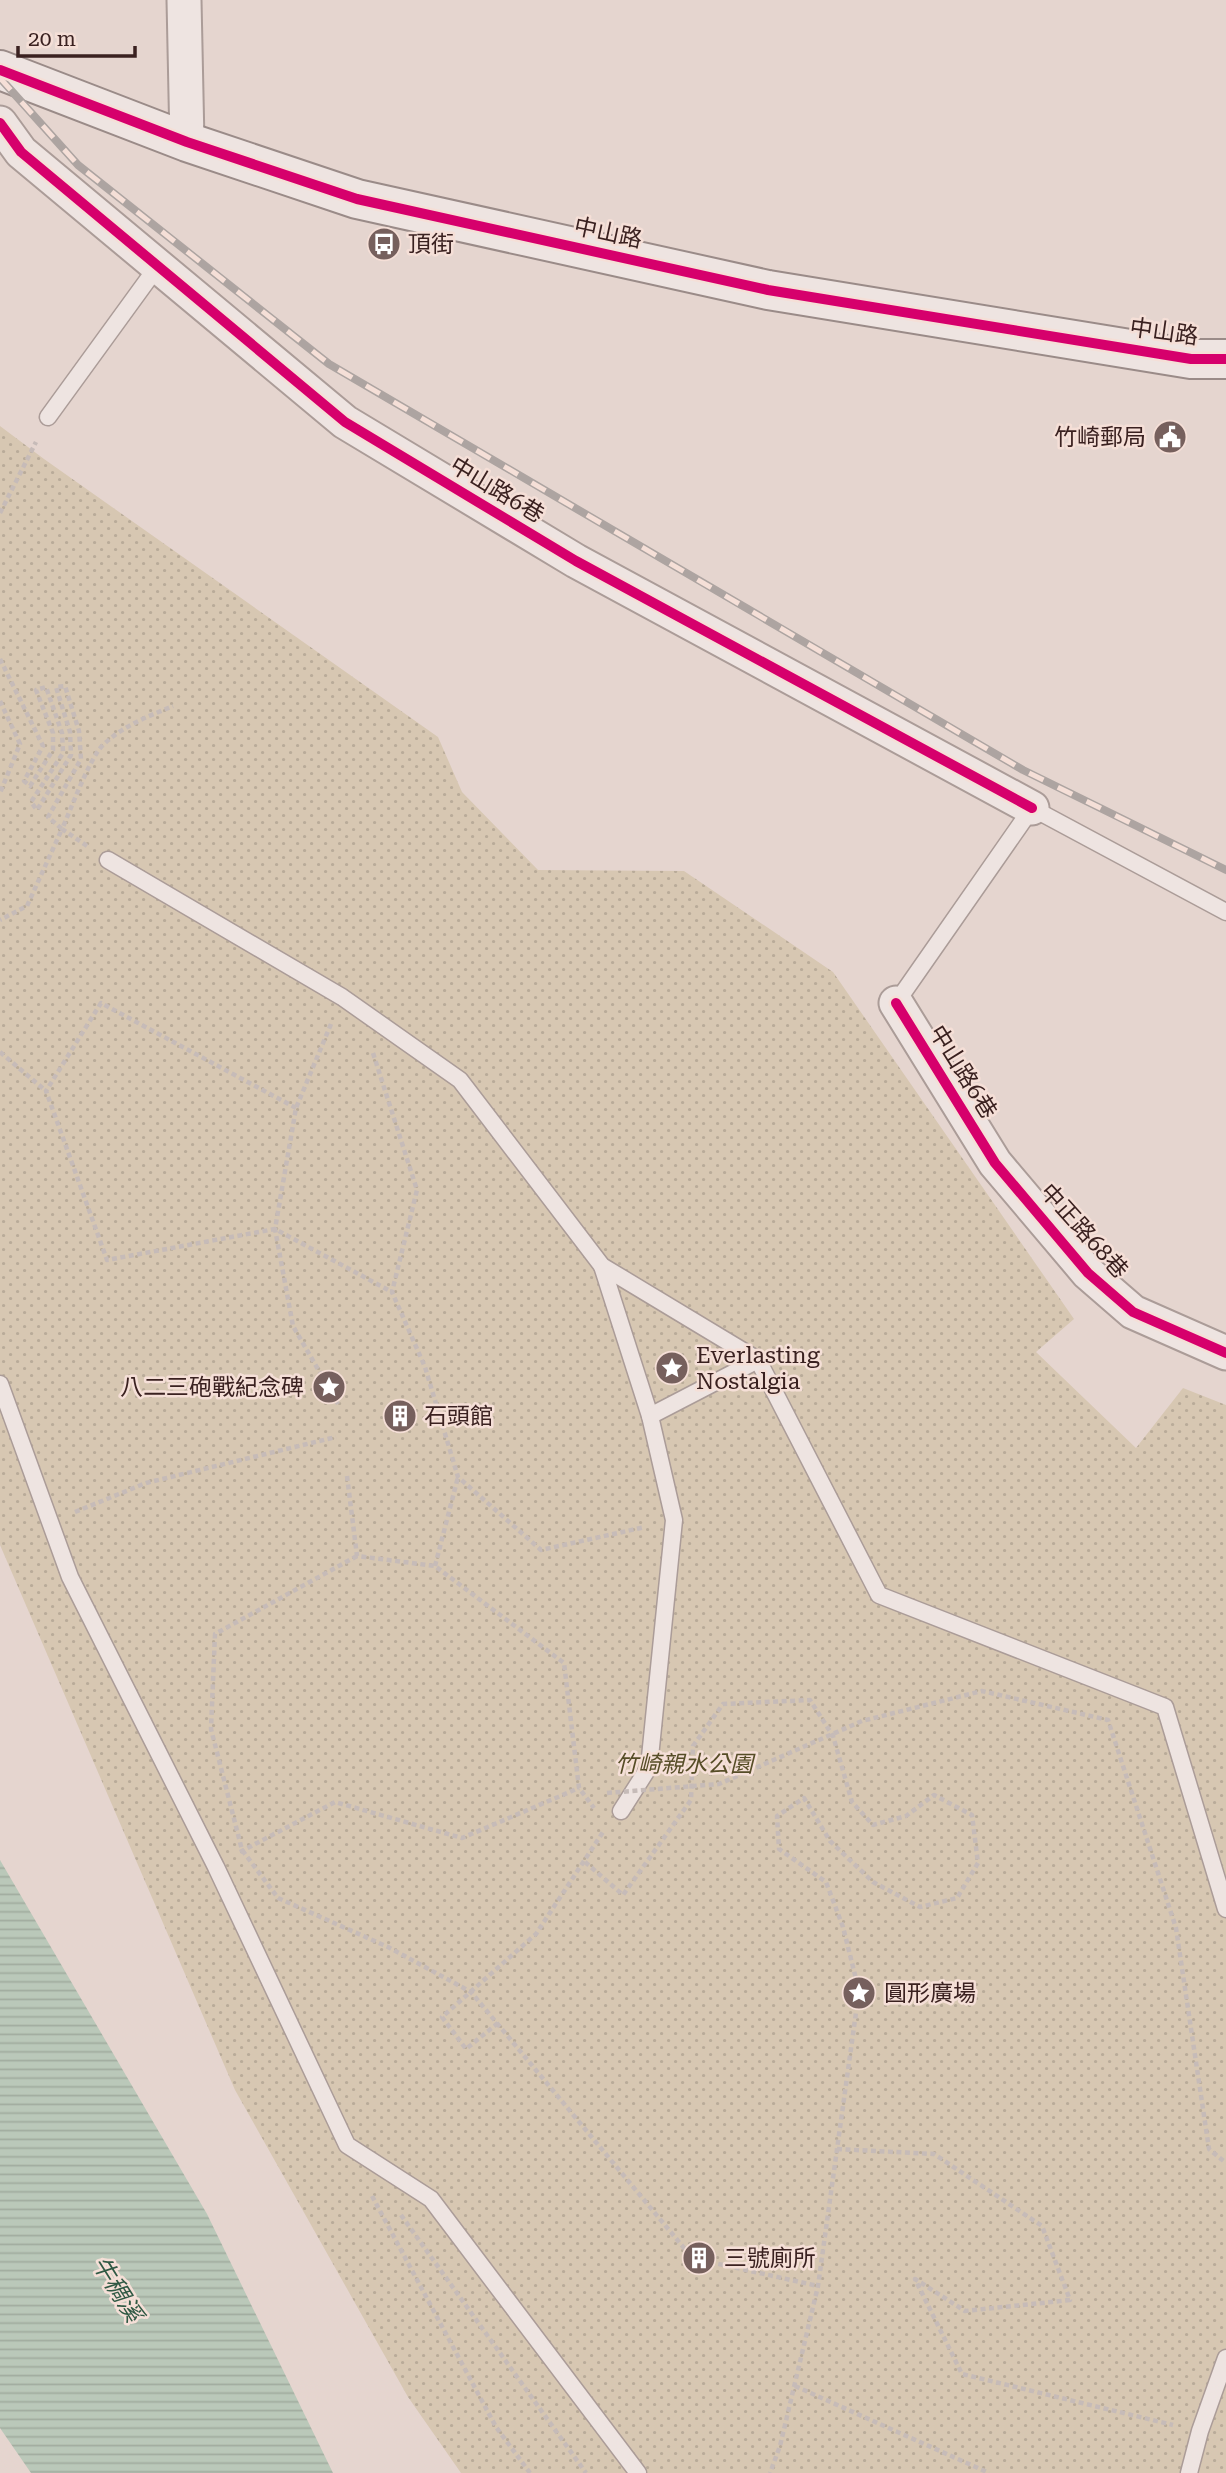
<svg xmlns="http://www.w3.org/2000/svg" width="1226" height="2473" font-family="'Roboto Serif','Noto Sans TC',serif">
<defs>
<pattern id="park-dots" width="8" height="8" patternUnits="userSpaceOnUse" patternTransform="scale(1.75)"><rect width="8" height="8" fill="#d7c7b2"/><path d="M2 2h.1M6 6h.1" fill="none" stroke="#b9ab99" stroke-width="1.8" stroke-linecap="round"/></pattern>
<pattern id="water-rules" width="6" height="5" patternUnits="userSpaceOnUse" patternTransform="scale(1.75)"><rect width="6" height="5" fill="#bac8b9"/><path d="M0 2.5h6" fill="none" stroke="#a1ac9f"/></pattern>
</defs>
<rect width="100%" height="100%" fill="#e5d5cf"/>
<polygon fill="url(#park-dots)" points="0,426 44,459 438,737 462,792 538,870 684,871 833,972 1074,1319 1036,1352 1136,1448 1183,1388 1226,1405 1226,2473 461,2473 408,2397 235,2090 0,1545"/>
<polygon fill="url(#water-rules)" points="0,1860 207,2214 333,2473 31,2473 0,2428"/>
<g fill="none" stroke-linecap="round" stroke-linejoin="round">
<defs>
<g id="lane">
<polyline points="48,417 157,267"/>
<polyline points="108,860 342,997 460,1080 602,1266 758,1360 879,1595 1165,1707 1226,1909"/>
<polyline points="896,1003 1032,808 1226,912"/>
<polyline points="602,1266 650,1416 674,1520 649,1767 621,1811"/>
<polyline points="0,1384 70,1577 216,1867 347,2145 431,2199 638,2473"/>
<polyline points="650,1416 758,1360"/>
<polyline points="1189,2473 1200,2431 1226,2358"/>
</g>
<g id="street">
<polyline points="184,0 187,142"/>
<polyline points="0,123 21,152 345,422 576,561 1032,808"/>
<polyline points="896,1003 995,1163 1088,1273 1133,1312 1226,1353"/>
</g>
<polyline id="secondary" points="0,70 187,142 357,199 768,290 1191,359 1226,359"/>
</defs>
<use href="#lane" stroke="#ab9c98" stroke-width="19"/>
<use href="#street" stroke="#ab9c98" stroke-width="37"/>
<use href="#secondary" stroke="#9a8b88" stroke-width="42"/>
<g stroke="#c6bbb8" stroke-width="4.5" stroke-dasharray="5 3.5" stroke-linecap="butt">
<polyline points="0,513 36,442"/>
<polyline points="0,659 43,746 24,781 30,786 53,750 53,733 36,690 46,687 62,733 63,753 31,802 37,810 71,755 70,732 56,687 65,686 79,731 81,759 48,817 62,829 27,906 0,920"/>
<polyline points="0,701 20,744 0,793"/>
<path d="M 87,846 L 62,829 C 71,809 89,760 102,746 C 122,726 149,716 173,706"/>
<polyline points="331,1024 296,1108 275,1229 293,1326 338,1404"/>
<polyline points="0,1052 46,1091"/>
<polyline points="373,1053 417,1190 392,1292 425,1367 458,1477 541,1550 645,1527"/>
<polyline points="296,1108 101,1003 46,1091 107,1260 275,1229 392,1292"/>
<polyline points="347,1476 357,1556 435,1566 564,1663 579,1788 594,1808"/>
<polyline points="75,1512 146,1483 336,1437"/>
<polyline points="357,1556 215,1634 211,1729 242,1850 278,1898 388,1947 471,1992 689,2254"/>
<polyline points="435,1566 458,1477"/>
<polyline points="240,1852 335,1802 462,1838 579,1788"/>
<polyline points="585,1862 623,1895 691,1800 693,1746 723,1704 810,1700 833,1736 852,1802 873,1825 906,1816 934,1795 972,1815 978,1863 957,1898 920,1907 873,1882 830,1841 804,1798 777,1816 779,1849 826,1882 843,1927 859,1991 818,2286 780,2446 770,2473"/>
<polyline points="498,2023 466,2049 442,2017 536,1934 603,1832"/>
<polyline points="837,2149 934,2154 1042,2226 1070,2300 965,2311 915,2279 962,2374 1173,2425"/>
<polyline points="372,2196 496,2427 530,2473"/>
<polyline points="401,2215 586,2473"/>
<polyline points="710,2262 818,2286"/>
<polyline points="795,2386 989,2473"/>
</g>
<use href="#lane" stroke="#eee4e1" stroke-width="16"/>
<use href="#street" stroke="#eee4e1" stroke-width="33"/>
<use href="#secondary" stroke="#eee4e1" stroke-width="38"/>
<defs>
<polyline id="rail" points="0,78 78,165 329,364 1023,770 1226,870"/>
</defs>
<use href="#rail" stroke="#ada4a1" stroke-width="8"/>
<use href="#rail" stroke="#f5dfd7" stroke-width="5" stroke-dasharray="16" stroke-linecap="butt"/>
<polyline stroke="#c6bbb8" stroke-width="4.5" stroke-dasharray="5 3.5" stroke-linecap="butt" points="607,1793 719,1784 862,1721 982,1691 1108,1720 1176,1928 1209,2149 1226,2163"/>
<defs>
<g id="cycleway">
<polyline points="0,70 187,142 357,199 768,290 1191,359 1226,359"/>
<polyline points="0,123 21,152 345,422 576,561 1032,808"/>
<polyline points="896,1003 995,1163 1088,1273 1133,1312 1226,1353"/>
</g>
</defs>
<use href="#cycleway" stroke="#f5dfd7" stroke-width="15"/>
<use href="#cycleway" stroke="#d6006c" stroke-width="10"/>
</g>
<defs>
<symbol id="bus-disc" viewBox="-11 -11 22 22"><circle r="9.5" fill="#76605d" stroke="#f5dfd7"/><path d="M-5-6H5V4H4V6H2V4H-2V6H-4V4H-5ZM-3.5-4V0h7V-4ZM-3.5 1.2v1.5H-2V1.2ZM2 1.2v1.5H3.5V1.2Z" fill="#fff"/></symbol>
<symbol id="civic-disc" viewBox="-11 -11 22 22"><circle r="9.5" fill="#76605d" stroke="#f5dfd7"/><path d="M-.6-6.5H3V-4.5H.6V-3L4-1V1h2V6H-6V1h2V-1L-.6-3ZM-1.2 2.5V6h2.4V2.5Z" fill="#fff"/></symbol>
<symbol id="sight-disc" viewBox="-11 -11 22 22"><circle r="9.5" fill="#76605d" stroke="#f5dfd7"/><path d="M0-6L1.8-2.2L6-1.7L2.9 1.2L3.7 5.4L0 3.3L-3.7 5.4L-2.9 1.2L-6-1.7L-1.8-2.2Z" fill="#fff"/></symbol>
<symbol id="building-disc" viewBox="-11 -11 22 22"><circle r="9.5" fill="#76605d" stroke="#f5dfd7"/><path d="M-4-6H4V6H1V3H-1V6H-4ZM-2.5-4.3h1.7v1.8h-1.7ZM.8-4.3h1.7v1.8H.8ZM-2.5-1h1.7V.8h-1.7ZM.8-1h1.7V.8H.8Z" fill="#fff"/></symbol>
</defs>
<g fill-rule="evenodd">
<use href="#bus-disc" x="365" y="225" width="38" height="38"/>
<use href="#civic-disc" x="1151" y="418" width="38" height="38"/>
<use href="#sight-disc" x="653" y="1349" width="38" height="38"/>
<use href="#sight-disc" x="310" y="1368" width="38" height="38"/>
<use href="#building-disc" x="381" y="1397" width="38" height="38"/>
<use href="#sight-disc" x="840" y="1974" width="38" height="38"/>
<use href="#building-disc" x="680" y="2239" width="38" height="38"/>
</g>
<g text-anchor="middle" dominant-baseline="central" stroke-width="5" stroke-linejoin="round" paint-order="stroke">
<g font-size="23" fill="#3a2120" stroke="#f5dfd7">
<text transform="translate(608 233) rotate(12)">中山路</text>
<text transform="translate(1164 332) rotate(8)">中山路</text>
<text transform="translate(497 490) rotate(31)">中山路6巷</text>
<text transform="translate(963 1072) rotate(58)">中山路6巷</text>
<text transform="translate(1084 1231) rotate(48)">中正路68巷</text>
</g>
<g font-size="23" fill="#3a2120" stroke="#f5dfd7" text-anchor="start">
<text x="408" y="244">頂街</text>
<text x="1146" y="437" text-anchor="end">竹崎郵局</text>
<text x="696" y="1355">Everlasting<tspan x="696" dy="26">Nostalgia</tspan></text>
<text x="304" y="1387" text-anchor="end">八二三砲戰紀念碑</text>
<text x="424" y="1416">石頭館</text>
<text x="884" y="1993">圓形廣場</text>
<text x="724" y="2258">三號廁所</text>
</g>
<g font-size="23" font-style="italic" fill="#564d27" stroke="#f5dfd7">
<text x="684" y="1764">竹崎親水公園</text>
</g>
<g font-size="24" font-style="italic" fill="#305944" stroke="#f5dfd7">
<text transform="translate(117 2289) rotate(58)">牛稠溪</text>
</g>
</g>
<path d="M18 46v10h117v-10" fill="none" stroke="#3a2120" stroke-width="3.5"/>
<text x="28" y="46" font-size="21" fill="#3a2120" stroke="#f5dfd7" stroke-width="5" paint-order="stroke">20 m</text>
</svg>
